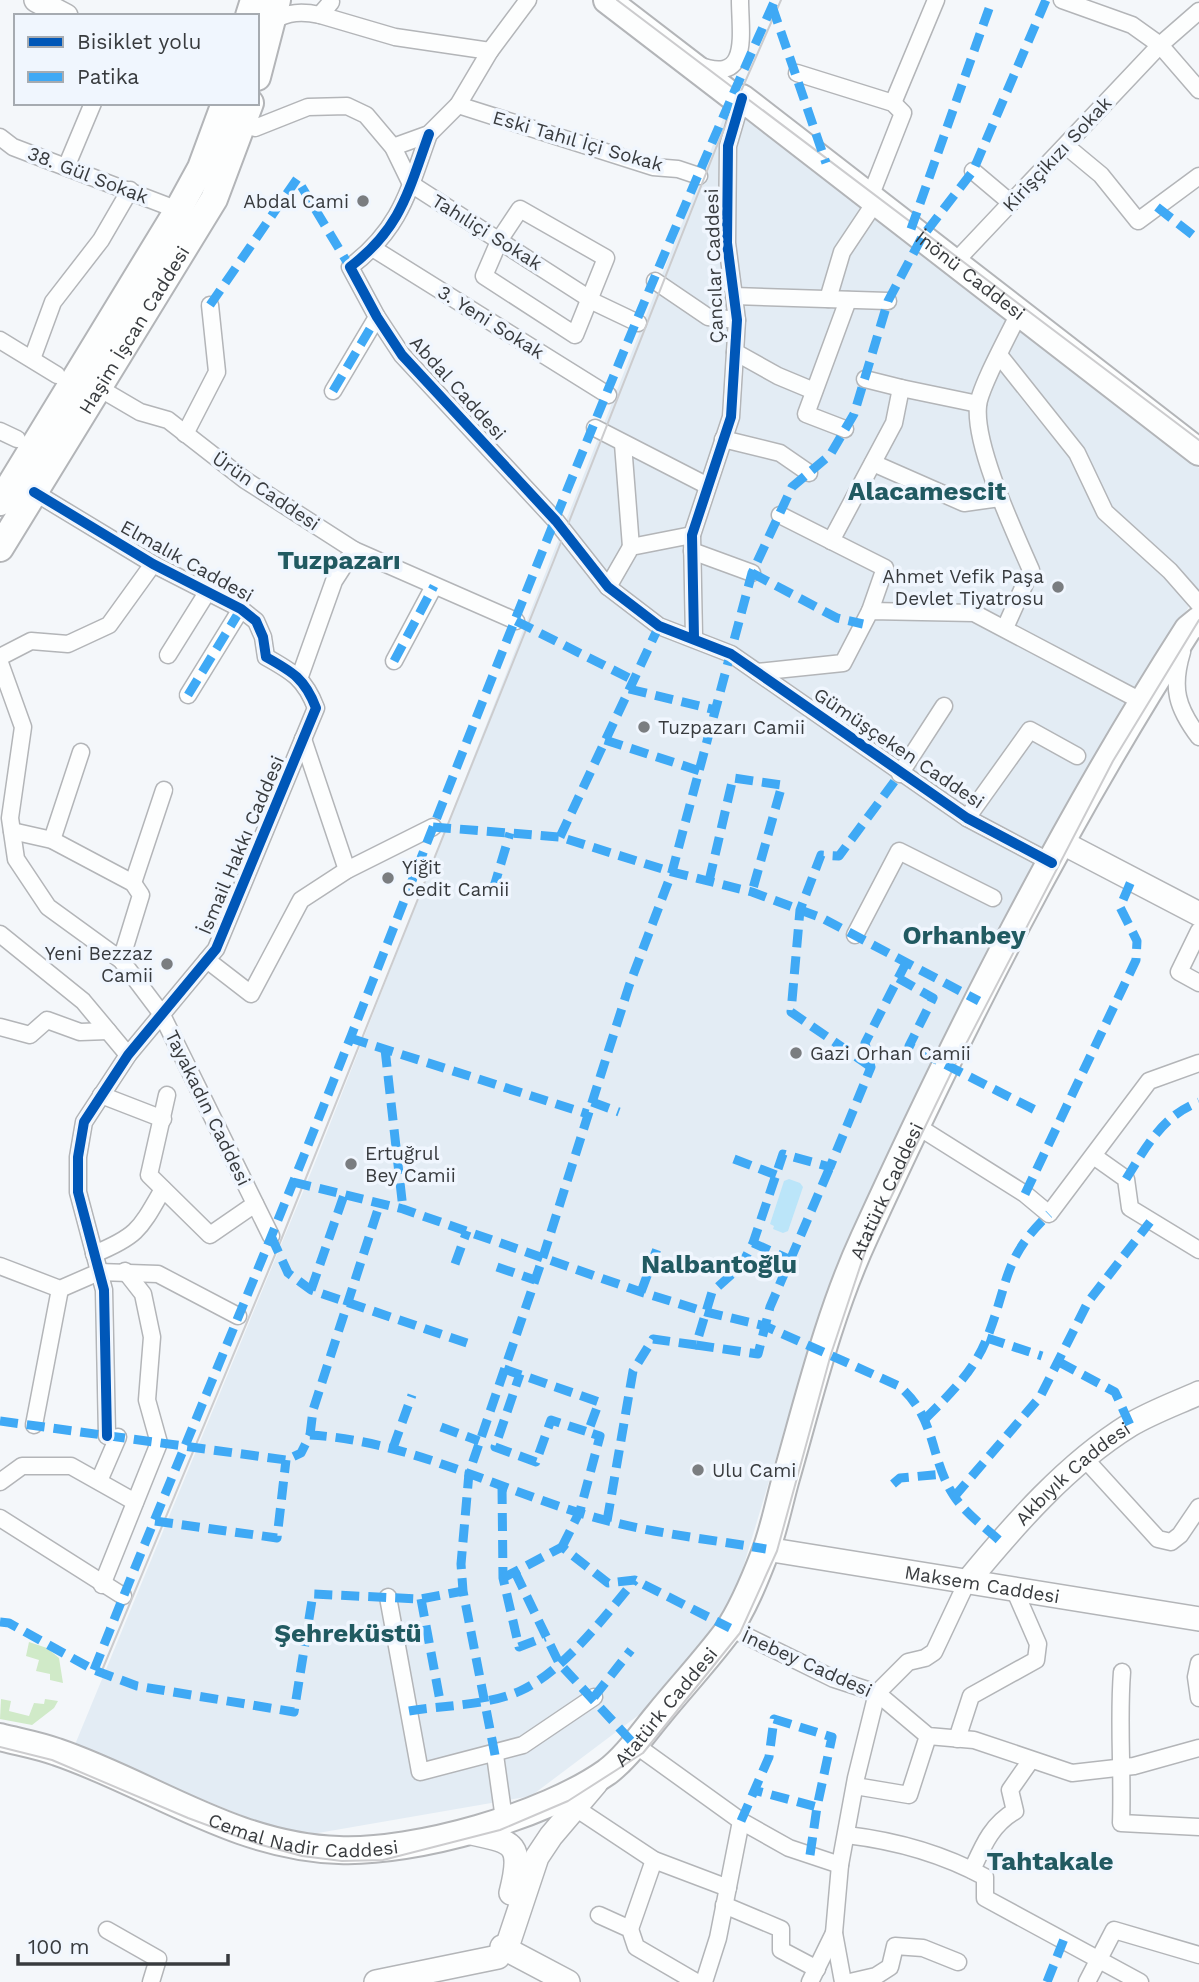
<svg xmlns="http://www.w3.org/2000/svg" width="1199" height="1982" font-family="'Work Sans',sans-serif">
<rect width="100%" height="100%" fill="#f4f7fa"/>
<polygon fill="#e3ecf4" points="732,96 1199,468 1199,590 1047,839 804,1365 730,1611 644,1711 531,1796 295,1837 74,1747 314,1165"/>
<g fill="#d0eac8">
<polygon points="29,1642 47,1648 59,1658 63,1683 50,1680 50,1674 36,1671 39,1660 26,1656"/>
<polygon points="1,1699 11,1701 9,1711 29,1716 34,1703 44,1704 45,1699 58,1701 54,1708 32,1725 0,1719"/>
</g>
<polygon fill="#bbe5f9" points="789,1179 800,1183 803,1187 788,1231 783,1233 773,1229 774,1226 770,1224 784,1181"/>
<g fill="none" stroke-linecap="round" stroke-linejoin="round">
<defs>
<g id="street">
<polyline points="1062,0 1132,25 1160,45 1199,90"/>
<polyline points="331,2 320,15 395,37 490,51"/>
<path d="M 272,21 C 289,12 301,11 320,15"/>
<path d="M 698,65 C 751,85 740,34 740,0"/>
<polyline points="797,73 893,103 903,113 870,197"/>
<polyline points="893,103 936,0"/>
<polyline points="458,105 653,167 678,169 699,176"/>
<polyline points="246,121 255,128 308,107 347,106 366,115 393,147 411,184 596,303 638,323"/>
<path d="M 429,134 C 408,192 401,228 350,267 L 377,317 L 402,355 L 556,521 L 608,587 L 659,626 L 731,654 L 967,818 L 1052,863"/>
<polyline points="0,137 13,147 178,210"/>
<polyline points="1066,146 1101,175 1138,221 1199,176"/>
<polyline points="393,147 429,134 458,105 490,51 528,0"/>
<polyline points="67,165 93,103"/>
<polyline points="973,171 1011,203"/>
<polygon points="520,209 606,258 575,335 484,276 500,239"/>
<polyline points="374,249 608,395"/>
<polyline points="954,263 1160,45 1199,11"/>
<polyline points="655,281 708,317 737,320"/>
<polyline points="734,296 888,301"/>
<polyline points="828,299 842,252 876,201"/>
<polyline points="0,340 57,375"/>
<polyline points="735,352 778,376 814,391"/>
<polyline points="999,355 1077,453 1105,512 1170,571 1199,604"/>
<polyline points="32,359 53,302 101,240 130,190"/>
<polyline points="865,379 901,388"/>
<polyline points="99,388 140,412 168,420 245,480 354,550 516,621"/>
<polyline points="333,391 377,317"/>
<polyline points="595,428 706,485"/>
<polyline points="845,429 806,414 848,300"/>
<polyline points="0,431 17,439"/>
<polyline points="185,434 217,372 210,305"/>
<polyline points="723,439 780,453 809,473"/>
<polyline points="623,444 631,547"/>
<polyline points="873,463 964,503 1000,498"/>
<path d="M 34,492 L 153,564 L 241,609 L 256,621 L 263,637 L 266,657 C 293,672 305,679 316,708 L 216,949 L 128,1055 L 84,1122 L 78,1157 L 78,1192 L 104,1290 L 107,1436"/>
<polyline points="780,515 885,568 870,611"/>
<polyline points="831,541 894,423 901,388 978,404"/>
<polyline points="692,551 752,573"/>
<polyline points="608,587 631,547 692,535"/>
<path d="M 1005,628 L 1031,570 C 1014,531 974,446 978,406 C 979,388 1011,331 1020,311"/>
<polyline points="694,638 692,535 731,417 737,320 727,243 728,146 742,98"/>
<path d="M 1182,652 C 1171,688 1177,708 1199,737"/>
<polyline points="168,655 208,591"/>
<polyline points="0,657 31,641 68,644 109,625 153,564"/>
<polyline points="394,661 434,586"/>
<polyline points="0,663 23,727 10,818 16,859 48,907 121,960 161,1013 271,1236"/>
<polyline points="757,672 843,663 870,611 974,613 1141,701"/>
<polyline points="299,679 334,581 354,550"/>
<polyline points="188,695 241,609"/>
<polyline points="303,739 347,870"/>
<polyline points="900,774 944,706"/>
<polyline points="967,818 1030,730 1077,756"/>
<polyline points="12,831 52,840 133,883 141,895 121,960"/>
<polyline points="52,840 81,752"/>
<polyline points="133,883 164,790"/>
<polyline points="1199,931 1179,972 1199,983"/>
<polyline points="0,934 83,1001 128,1055"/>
<polyline points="855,935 899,851 993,898"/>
<polyline points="207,960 251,994 301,900 347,870 433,827"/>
<polyline points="0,1027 30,1035 47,1020 80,1032 108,1031"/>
<polyline points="101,1095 163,1119"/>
<polyline points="167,1095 149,1175 210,1235 255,1204"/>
<polyline points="917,1126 1025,1194 1049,1214 1149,1081 1199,1063"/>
<polyline points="1095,1157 1126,1179 1130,1208 1199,1250"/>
<path d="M 94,1254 C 138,1236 140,1229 163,1189"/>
<polyline points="0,1266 60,1289 99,1272 158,1274 238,1316"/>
<polyline points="34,1425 60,1289"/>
<polyline points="1086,1460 1158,1539 1171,1542 1180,1535 1199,1507"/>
<polyline points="99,1481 118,1437"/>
<polyline points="0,1482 22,1466 71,1466 135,1502"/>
<polyline points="0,1518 123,1596"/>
<polyline points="102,1585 159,1443 147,1400 152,1337 143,1294 125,1271"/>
<polyline points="388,1597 420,1772 523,1745 594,1697"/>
<polyline points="730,1628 834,1679 877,1693 928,1736 974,1740 1072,1773 1134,1766 1199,1748"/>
<polyline points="1199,1663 1196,1677 1199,1698"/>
<path d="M 1122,1672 C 1118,1722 1123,1772 1121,1823 L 1199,1827"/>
<polyline points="877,1693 908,1662 925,1658 934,1652 967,1582"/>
<polyline points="957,1739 971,1696 1036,1660 1038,1644 1014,1589"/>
<polyline points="634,1744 741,1821 789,1848 840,1865"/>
<polyline points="495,1755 504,1819"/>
<polyline points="855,1786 909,1795 928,1736"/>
<polyline points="574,1807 654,1860 728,1888"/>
<path d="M 847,1835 C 897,1841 941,1853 985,1877 L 985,1898 L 1140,1982"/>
<path d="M 972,1870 C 983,1846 991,1825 1015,1811 L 1010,1790 L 1031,1760"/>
<polyline points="724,1905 781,1929 781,1950 817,1969"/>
<polyline points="599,1915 630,1929 636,1947 696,1982"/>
<polyline points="630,1929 654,1860"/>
<polyline points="107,1930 158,1959 151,1982"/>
<polyline points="704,1982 718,1938 741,1821"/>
<polyline points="810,1982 834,1933"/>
<polyline points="843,1982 834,1933 840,1865 856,1778 877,1693"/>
<polyline points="850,1982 876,1976 890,1967 895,1946 923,1948 958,1962"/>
<polyline points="1087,1982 1114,1930 1199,1955"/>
</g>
<g id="secondary">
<polyline points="36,0 66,16"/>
<polyline points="1063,843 1199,914"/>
<path id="s1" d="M 766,1549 L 1199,1619"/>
<path id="s2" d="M 967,1582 C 1014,1525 1067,1464 1130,1425 C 1152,1412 1177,1403 1199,1393"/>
<path d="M 467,1832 C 513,1842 524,1841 511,1893"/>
<polyline points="502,1947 568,1982"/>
<polyline points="376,1982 498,1957 509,1941 537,1857 551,1836 596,1783"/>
</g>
<g id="primary">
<polyline points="607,0 732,96"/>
<polyline points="249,16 254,0"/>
<polyline points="257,77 277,0"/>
<path id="s3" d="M 742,98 L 1199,452"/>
<polyline points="0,502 178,210 201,168 225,103"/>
<path id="s4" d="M 0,548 L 214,199 L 250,103"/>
<path id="s5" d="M 0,1737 C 19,1742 38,1745 57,1752 C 151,1784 235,1847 339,1850 C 415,1853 545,1816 607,1772 C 627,1757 643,1733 659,1714 C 681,1687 706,1660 727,1632 C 743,1609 755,1579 765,1553 C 774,1529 779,1503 786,1478 C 809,1398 829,1314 864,1238 C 959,1030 1064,822 1188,629 L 1199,620"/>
</g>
</defs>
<use href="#street" stroke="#b3b5b8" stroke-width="19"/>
<use href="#secondary" stroke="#b3b5b8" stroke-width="26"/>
<use href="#primary" stroke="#b3b5b8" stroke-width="30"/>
<use href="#street" stroke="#fdfefe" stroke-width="16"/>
<use href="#secondary" stroke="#fdfefe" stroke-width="23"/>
<use href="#primary" stroke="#fdfefe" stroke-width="26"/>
<g stroke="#ccccce" stroke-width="2">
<polyline points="617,0 1199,440"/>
<polyline points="103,1668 277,1250 554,560 716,148 781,0"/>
<polyline points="0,1747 52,1760 188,1818 258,1844 302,1856 342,1861 383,1860 500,1830 568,1801 643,1753 740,1633 777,1551 831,1354 866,1249 954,1067 1113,761 1199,620"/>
</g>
<g stroke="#3fa9f5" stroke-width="9" stroke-dasharray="18 9" stroke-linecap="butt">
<polyline points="772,6 826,163"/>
<polyline points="1157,207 1199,240"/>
<polyline points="911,229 992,0"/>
<polyline points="210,305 297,179 350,267"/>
<polyline points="333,391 377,317"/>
<polyline points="752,573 837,618 863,624"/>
<polyline points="516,621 633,680"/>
<polyline points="394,661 434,586"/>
<polyline points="629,689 716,710"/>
<polyline points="188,695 241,609"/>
<polyline points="605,740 700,771"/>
<polyline points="433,827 560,837 672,872 752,892 822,918 979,1001"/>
<polyline points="560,837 659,626"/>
<polyline points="709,881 733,778 782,785 752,892"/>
<polyline points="493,890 510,833"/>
<polyline points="898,978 933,998 909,1046 1041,1113"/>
<polyline points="350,1038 588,1114"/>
<polyline points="385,1049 403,1209"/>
<polyline points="871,1067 791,1012 800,910 821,855 839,856 900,774"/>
<polyline points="592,1102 619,1112"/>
<polyline points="734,1159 776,1175"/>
<path d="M 1126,1179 C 1146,1147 1163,1115 1199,1102"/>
<path d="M 293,1182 L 403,1209 L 641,1292 L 706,1312 L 765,1326 L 899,1386 C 937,1418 929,1458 954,1496 C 965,1513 986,1528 1001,1542"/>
<polyline points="1025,1194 1136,960 1137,941 1120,907 1132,879"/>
<polyline points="271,1236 288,1273 311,1290 470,1344"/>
<polyline points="753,1243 791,1260"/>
<polyline points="455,1264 467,1231"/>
<polyline points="497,1267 535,1280"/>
<polyline points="311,1290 344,1195"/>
<polyline points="641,1292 658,1246"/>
<polyline points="987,1338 1042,1356"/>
<polyline points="696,1345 758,1354 770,1307 830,1167"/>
<polyline points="1059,1362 1115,1392 1130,1425"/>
<polyline points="504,1369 599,1402 588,1432 551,1420 536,1462 495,1447 520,1374"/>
<path d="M 925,1419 C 950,1394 974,1371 987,1338 C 1009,1283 1002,1259 1049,1214"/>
<path d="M 0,1421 L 286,1460 L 301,1453 L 310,1435 C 415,1441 507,1495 608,1521 C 659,1534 714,1540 766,1549"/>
<polyline points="441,1427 479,1441"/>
<polyline points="310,1435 313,1410 380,1203"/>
<polyline points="393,1448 412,1395"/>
<polyline points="893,1484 900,1478 944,1474"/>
<polyline points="502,1486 503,1578 519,1647 545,1637"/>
<polyline points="954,1497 1040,1397 1088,1302 1150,1222"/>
<polyline points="155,1521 277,1538 286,1460"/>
<polyline points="607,1521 633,1371 653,1339 696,1345 712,1292 741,1266 753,1243 783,1154 830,1167 871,1067 865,1043 906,963"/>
<polyline points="562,1547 580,1511 600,1436 588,1432"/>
<polyline points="515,1572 559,1663 634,1744"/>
<polyline points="503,1578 562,1547 608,1583 635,1580 730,1628"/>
<polyline points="421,1599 441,1706"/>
<polyline points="0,1622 9,1623 94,1670 137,1686 294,1712 313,1594 421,1599 463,1591"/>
<path d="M 94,1670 C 166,1488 244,1307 316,1125 C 465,748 609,369 775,0"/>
<polyline points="594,1697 631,1650"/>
<path d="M 409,1711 C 444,1705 486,1706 520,1691 C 564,1671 604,1617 635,1580"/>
<polyline points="495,1755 463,1591 461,1564 469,1473 543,1257 629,986 672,872 752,573 792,487 830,455 854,414 888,301 922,237 973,171 1046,0"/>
<polyline points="741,1821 769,1757 774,1719 832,1737 817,1807 757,1791"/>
<polyline points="810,1855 817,1807"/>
<polyline points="1047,1982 1064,1939"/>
</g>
<defs>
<g id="cycleway">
<path d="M 429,134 C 408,192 401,228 350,267 L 377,317 L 402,355 L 556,521 L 608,587 L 659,626 L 731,654 L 967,818 L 1052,863"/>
<path d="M 34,492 L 153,564 L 241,609 L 256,621 L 263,637 L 266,657 C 293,672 305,679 316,708 L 216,949 L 128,1055 L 84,1122 L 78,1157 L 78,1192 L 104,1290 L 107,1436"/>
<polyline points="694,638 692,535 731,417 737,320 727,243 728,146 742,98"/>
</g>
</defs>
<use href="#cycleway" stroke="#f0f6fe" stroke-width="15"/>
<use href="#cycleway" stroke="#0057b8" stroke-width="10"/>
</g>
<g fill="#7a7d80" stroke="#f0f6fe" stroke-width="2.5">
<circle cx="363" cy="201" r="7"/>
<circle cx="1058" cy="587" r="7"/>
<circle cx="644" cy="727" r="7"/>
<circle cx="388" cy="878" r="7"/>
<circle cx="167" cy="964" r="7"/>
<circle cx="796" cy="1053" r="7"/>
<circle cx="351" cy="1164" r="7"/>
<circle cx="698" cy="1470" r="7"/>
</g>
<g text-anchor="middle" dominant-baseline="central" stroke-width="7" stroke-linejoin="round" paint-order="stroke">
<g font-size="19" fill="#383b3e" stroke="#f0f6fe">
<text transform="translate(578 141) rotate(16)">Eski Tahıl İçi Sokak</text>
<text transform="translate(1057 154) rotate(-47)">Kirişçikızı Sokak</text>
<text transform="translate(88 175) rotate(21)">38. Gül Sokak</text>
<text transform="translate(487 232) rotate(32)">Tahıliçi Sokak</text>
<text transform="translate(714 266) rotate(-92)">Çancılar Caddesi</text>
<text stroke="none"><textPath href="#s3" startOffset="289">İnönü Caddesi</textPath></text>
<text transform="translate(491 322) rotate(32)">3. Yeni Sokak</text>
<text stroke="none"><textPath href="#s4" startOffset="256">Haşim İşcan Caddesi</textPath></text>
<text transform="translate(458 388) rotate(48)">Abdal Caddesi</text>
<text transform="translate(266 491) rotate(34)">Ürün Caddesi</text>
<text transform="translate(187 561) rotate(29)">Elmalık Caddesi</text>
<text transform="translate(899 748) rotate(34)">Gümüşçeken Caddesi</text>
<text transform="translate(241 845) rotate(-67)">İsmail Hakkı Caddesi</text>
<text transform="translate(208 1108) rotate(64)">Tayakadın Caddesi</text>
<text stroke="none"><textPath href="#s5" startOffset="1297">Atatürk Caddesi</textPath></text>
<text stroke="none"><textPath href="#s2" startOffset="152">Akbıyık Caddesi</textPath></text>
<text stroke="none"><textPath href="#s1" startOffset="219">Maksem Caddesi</textPath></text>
<text transform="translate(807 1663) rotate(24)">İnebey Caddesi</text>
<text stroke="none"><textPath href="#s5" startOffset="730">Atatürk Caddesi</textPath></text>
<text stroke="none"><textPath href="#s5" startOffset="322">Cemal Nadir Caddesi</textPath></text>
</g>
<g font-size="19" fill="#383b3e" stroke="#f0f6fe" text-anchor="start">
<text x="349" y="201" text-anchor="end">Abdal Cami</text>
<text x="1044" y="576" text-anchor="end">Ahmet Vefik Paşa<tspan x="1044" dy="22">Devlet Tiyatrosu</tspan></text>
<text x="658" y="727">Tuzpazarı Camii</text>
<text x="402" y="867">Yiğit<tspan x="402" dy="22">Cedit Camii</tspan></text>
<text x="153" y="953" text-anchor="end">Yeni Bezzaz<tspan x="153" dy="22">Camii</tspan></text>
<text x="810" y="1053">Gazi Orhan Camii</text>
<text x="365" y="1153">Ertuğrul<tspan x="365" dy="22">Bey Camii</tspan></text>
<text x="712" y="1470">Ulu Cami</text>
</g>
<g font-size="26" font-weight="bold" fill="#215a61" stroke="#f0f6fe">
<text x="927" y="491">Alacamescit</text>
<text x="339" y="560">Tuzpazarı</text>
<text x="964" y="935">Orhanbey</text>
<text x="719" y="1264">Nalbantoğlu</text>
<text x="348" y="1633">Şehreküstü</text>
<text x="1050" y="1861">Tahtakale</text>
</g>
</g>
<rect x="14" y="14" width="245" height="91" fill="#f0f6fe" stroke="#a6abb1" stroke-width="2"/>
<rect x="28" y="37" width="35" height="10" fill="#0057b8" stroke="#a6abb1" stroke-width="2"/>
<text x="77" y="49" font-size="21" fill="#383b3e">Bisiklet yolu</text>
<rect x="28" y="72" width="35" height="10" fill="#3fa9f5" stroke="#a6abb1" stroke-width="2"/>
<text x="77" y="84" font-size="21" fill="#383b3e">Patika</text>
<path d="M18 1954v10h210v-10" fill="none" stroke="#383b3e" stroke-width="3.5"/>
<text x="28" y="1954" font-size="21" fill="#383b3e" stroke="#f0f6fe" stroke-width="5" paint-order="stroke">100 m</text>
</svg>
